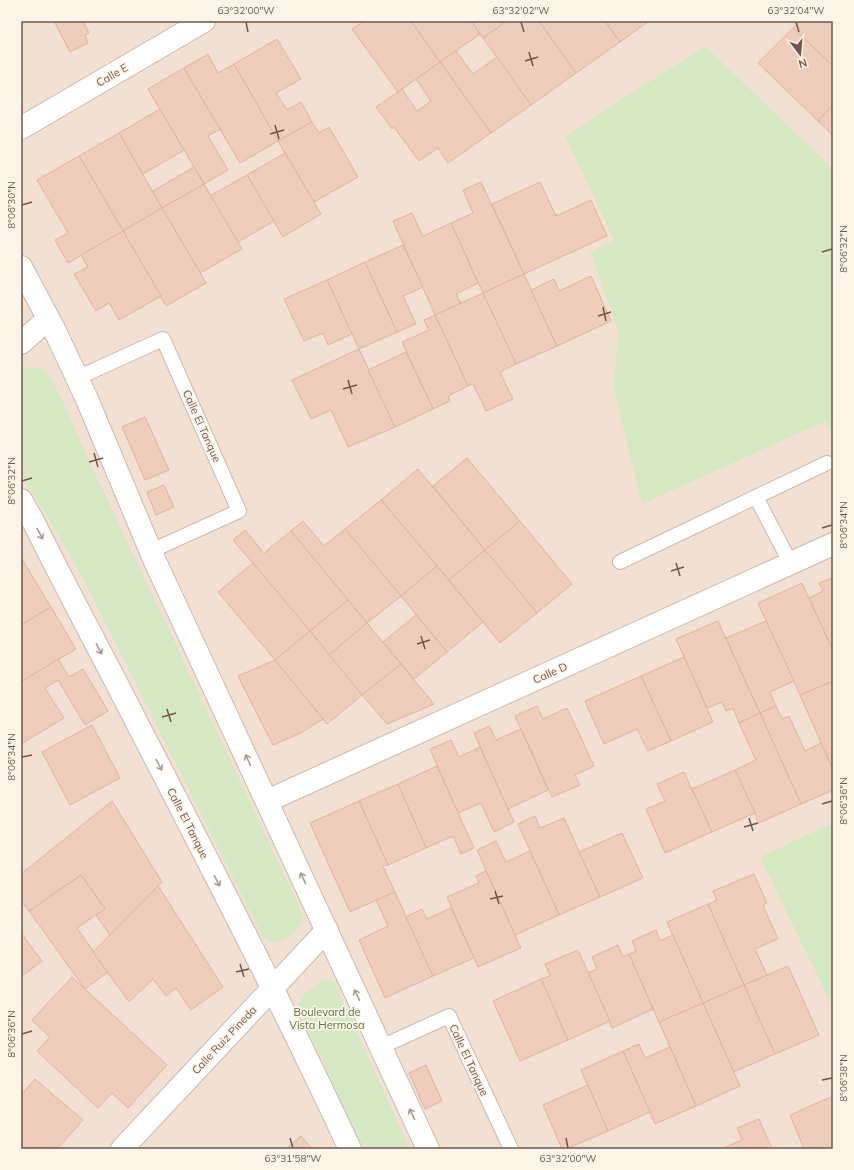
<svg xmlns="http://www.w3.org/2000/svg" width="854" height="1170" font-family="Mulish,sans-serif">
<rect width="100%" height="100%" fill="#fbf0e4"/>
<rect fill="#f2e1d3" x="21" y="21" width="812" height="1128"/>
<g fill="#d5e8c3">
<path d="M 705,46 L 833,169 L 833,434 L 826,421 L 642,504 L 615,394 C 613,372 619,350 617,327 L 590,252 L 614,240 L 565,136 Z"/>
<path d="M 36,367 L 45,370 L 59,393 L 93,469 L 300,908 L 303,921 C 296,934 276,950 263,937 L 84,580 L 65,546 L 21,473 L 21,370 Z"/>
<polygon points="833,823 833,1008 760,857"/>
<path d="M 327,980 L 330,980 L 334,982 L 410,1149 L 363,1149 L 298,1007 C 302,994 314,984 327,980 Z"/>
</g>
<g fill="#efcdbd" stroke="#e1b29e">
<polygon points="54,21 83,21 89,33 85,35 88,43 70,52"/>
<polygon points="364,21 411,21 440,62 398,92 352,29"/>
<polygon points="411,21 471,21 480,34 440,62"/>
<polygon points="471,21 507,21 483,38"/>
<polygon points="507,21 539,21 576,73 531,105 483,38"/>
<polygon points="539,21 605,21 620,42 576,73"/>
<polygon points="605,21 649,21 620,42"/>
<polygon points="799,21 833,21 833,66 793,28"/>
<polygon points="793,28 833,66 833,105 818,121 758,63"/>
<polygon points="277,39 301,79 276,93 287,110 301,102 312,122 278,141 234,64"/>
<polygon points="456,51 473,74 497,57 531,105 491,133 440,62"/>
<polygon points="208,54 218,73 234,64 278,141 240,163 184,68"/>
<polygon points="440,62 491,133 448,163 438,148 419,161 394,127 392,129 376,107 402,89 417,111 431,101 416,79"/>
<polygon points="184,68 220,129 208,136 228,170 204,184 148,89"/>
<polygon points="833,105 833,136 818,121"/>
<polygon points="160,109 184,150 143,174 119,133"/>
<polygon points="312,122 319,133 329,127 358,177 314,202 278,141"/>
<polygon points="119,133 162,208 123,231 79,156"/>
<polygon points="285,153 321,214 283,237 247,175"/>
<polygon points="79,156 123,231 68,263 55,240 68,233 37,180"/>
<polygon points="194,167 204,184 162,208 153,191"/>
<polygon points="247,175 274,221 238,242 210,196"/>
<polygon points="481,182 524,274 483,293 451,223 473,213 463,190"/>
<polygon points="540,182 556,216 591,200 607,236 524,274 492,204"/>
<polygon points="204,184 242,249 200,273 162,208"/>
<polygon points="162,208 206,283 166,306 123,231"/>
<polygon points="412,213 423,236 451,223 478,283 456,294 461,303 435,315 393,221"/>
<polygon points="123,231 161,296 119,320 109,303 96,311 74,274 88,267 81,255"/>
<polygon points="403,245 423,287 403,296 416,324 397,332 365,262"/>
<polygon points="365,262 397,332 359,349 327,280"/>
<polygon points="524,274 557,346 516,364 483,293"/>
<polygon points="591,276 611,321 557,346 531,290 554,279 559,291"/>
<polygon points="327,280 352,334 328,345 323,333 304,341 284,299"/>
<polygon points="483,293 516,364 500,372 513,399 486,411 473,384 468,386 435,315"/>
<polygon points="435,315 468,386 448,396 450,401 433,409 402,342 429,330 424,320"/>
<polygon points="359,349 395,427 348,447 331,410 311,419 292,380"/>
<polygon points="406,352 433,409 395,427 368,370"/>
<polygon points="145,417 169,470 145,480 122,427"/>
<polygon points="467,458 520,521 485,550 433,486"/>
<polygon points="418,469 485,550 449,580 381,500"/>
<polygon points="164,485 174,507 156,515 147,492"/>
<polygon points="381,500 437,566 401,596 345,529"/>
<polygon points="303,521 324,546 345,529 401,596 367,623 291,531"/>
<polygon points="520,521 572,584 537,613 485,550"/>
<polygon points="245,530 264,553 291,531 348,600 310,631 233,540"/>
<polygon points="485,550 537,613 500,643 449,580"/>
<polygon points="22,559 51,607 21,625 21,560"/>
<polygon points="253,563 310,631 275,660 218,592"/>
<polygon points="437,566 483,622 447,652 401,596"/>
<polygon points="832,578 833,579 833,651 809,598 823,591 819,583"/>
<polygon points="802,583 833,651 833,681 800,695 758,603"/>
<polygon points="348,600 367,623 329,655 310,631"/>
<polygon points="51,607 76,649 21,682 21,625"/>
<polygon points="416,615 447,652 414,679 383,642"/>
<polygon points="718,621 760,713 739,723 733,708 726,711 722,702 707,708 676,639"/>
<polygon points="766,621 794,681 770,692 776,706 760,713 726,638"/>
<polygon points="367,623 401,664 362,695 329,655"/>
<polygon points="310,631 362,695 327,724 275,660"/>
<polygon points="684,657 713,722 671,741 641,676"/>
<polygon points="58,659 69,677 83,669 108,711 85,725 58,680 45,688 64,718 21,744 21,682"/>
<polygon points="275,660 323,719 299,734 273,745 238,676"/>
<polygon points="401,664 434,704 387,724 362,695"/>
<polygon points="641,676 671,741 648,751 637,729 604,744 585,701"/>
<polygon points="833,681 833,770 800,695"/>
<polygon points="537,706 543,719 567,708 594,766 575,775 580,785 552,797 515,716"/>
<polygon points="776,706 782,719 789,716 805,751 821,743 833,770 833,790 801,804 760,713"/>
<polygon points="760,713 801,804 759,823 735,770 756,760 739,723"/>
<polygon points="92,725 120,778 70,805 42,752"/>
<polygon points="489,726 496,740 521,729 548,790 508,809 474,733"/>
<polygon points="451,740 459,757 480,747 514,822 494,832 481,803 458,813 430,749"/>
<polygon points="437,766 474,848 461,854 453,836 426,848 398,784"/>
<polygon points="735,770 755,813 712,832 692,789"/>
<polygon points="684,772 712,832 665,853 646,809 665,801 657,784"/>
<polygon points="398,784 426,848 388,865 359,801"/>
<polygon points="112,801 162,882 110,935 96,915 105,909 81,875 29,911 21,901 21,874"/>
<polygon points="359,801 388,865 383,866 395,892 350,912 310,823"/>
<polygon points="535,816 540,828 564,818 600,897 559,915 518,824"/>
<polygon points="622,833 643,878 600,897 579,852"/>
<polygon points="496,841 506,862 530,851 559,915 515,935 477,850"/>
<polygon points="486,871 521,948 478,967 447,897 479,883 476,876"/>
<polygon points="754,874 767,903 763,905 778,939 755,949 767,975 744,985 708,904 717,900 713,891"/>
<polygon points="81,875 105,909 77,928 108,972 85,989 29,911"/>
<polygon points="158,886 223,987 191,1010 176,988 166,996 153,979 129,1002 93,952"/>
<polygon points="395,892 433,976 385,998 359,940 388,926 376,900"/>
<polygon points="708,904 744,985 703,1003 667,922"/>
<polygon points="451,908 474,958 433,976 406,917 422,909 427,919"/>
<polygon points="656,930 660,941 673,935 703,1003 659,1022 629,954 636,951 632,941"/>
<polygon points="21,933 42,961 21,977"/>
<polygon points="618,945 623,957 629,954 653,1009 612,1028 588,973 597,969 592,957"/>
<polygon points="578,950 610,1021 568,1040 541,979 550,976 545,964"/>
<polygon points="788,966 819,1035 775,1054 744,985"/>
<polygon points="72,977 167,1065 128,1108 112,1093 98,1108 37,1051 50,1037 32,1020"/>
<polygon points="541,979 568,1040 520,1061 493,1001"/>
<polygon points="744,985 775,1054 734,1072 703,1003"/>
<polygon points="703,1003 740,1086 696,1106 659,1022"/>
<polygon points="639,1044 645,1058 670,1047 696,1106 655,1124 623,1051"/>
<polygon points="623,1051 650,1112 608,1131 581,1070"/>
<polygon points="426,1065 442,1101 425,1109 409,1073"/>
<polygon points="35,1079 83,1120 57,1149 21,1149 21,1095"/>
<polygon points="588,1085 608,1131 566,1149 562,1149 543,1105"/>
<polygon points="833,1096 833,1149 804,1149 790,1115"/>
<polygon points="759,1119 772,1149 721,1149 742,1140 737,1128"/>
<polygon points="301,1136 312,1149 286,1149"/>
</g>
<g fill="none" stroke-linecap="round" stroke-linejoin="round">
<defs>
<g id="lane">
<polyline points="77,378 163,339 239,511 151,551"/>
<polyline points="756,497 791,564"/>
<polyline points="620,562 827,463"/>
<polyline points="381,1047 449,1016 511,1149"/>
</g>
<g id="street">
<polyline points="21,128 204,21"/>
<polyline points="21,267 55,331 86,397 154,559 428,1149"/>
<polyline points="21,343 48,319"/>
<path d="M 21,500 L 33,521 C 60,576 89,630 117,684 C 196,838 277,992 350,1149"/>
<polyline points="267,801 833,544"/>
<polyline points="122,1149 327,930"/>
</g>
</defs>
<use href="#lane" stroke="#ccb7ab" stroke-width="16"/>
<use href="#street" stroke="#ccb7ab" stroke-width="24"/>
<use href="#lane" stroke="#fff" stroke-width="14"/>
<use href="#street" stroke="#fff" stroke-width="22"/>
</g>
<defs><path id="oneway-shaft" d="M-6 0H5M1.5-3L5.5 0L1.5 3" fill="none" stroke-width="1.6" stroke-linecap="round" stroke-linejoin="round"/></defs>
<g stroke="#aa9a93">
<use href="#oneway-shaft" transform="translate(40 534) rotate(63)"/>
<use href="#oneway-shaft" transform="translate(99 649) rotate(63)"/>
<use href="#oneway-shaft" transform="translate(248 760) rotate(-115)"/>
<use href="#oneway-shaft" transform="translate(159 765) rotate(63)"/>
<use href="#oneway-shaft" transform="translate(303 878) rotate(-115)"/>
<use href="#oneway-shaft" transform="translate(217 881) rotate(63)"/>
<use href="#oneway-shaft" transform="translate(357 995) rotate(-115)"/>
<use href="#oneway-shaft" transform="translate(412 1114) rotate(-115)"/>
</g>
<path fill="none" stroke="#72564b" stroke-width="1.5" d="M 246,22 L 248,32M 521,22 L 524,32M 796,22 L 799,32M 529,52 L 533,66M 525,61 L 538,57M 275,125 L 279,139M 270,134 L 284,130M 22,205 L 32,202M 822,252 L 832,249M 603,307 L 606,321M 598,316 L 611,312M 348,380 L 352,394M 343,389 L 357,385M 94,453 L 98,467M 89,462 L 103,458M 22,481 L 32,478M 822,528 L 832,525M 676,563 L 680,576M 671,571 L 684,567M 421,636 L 425,649M 417,644 L 430,640M 167,709 L 171,722M 162,717 L 176,713M 22,757 L 32,755M 822,804 L 832,801M 749,818 L 753,831M 744,827 L 758,823M 495,891 L 499,904M 490,899 L 503,896M 240,964 L 244,977M 236,972 L 249,969M 22,1034 L 32,1031M 822,1080 L 832,1078M 290,1138 L 293,1148M 566,1138 L 568,1148"/>
<g text-anchor="middle" dominant-baseline="central" stroke-width="3.5" stroke-linejoin="round" paint-order="stroke">
<g font-size="11" fill="#72564b" stroke="#fef5ea">
<text transform="translate(112 75) rotate(-30)">Calle E</text>
<text transform="translate(202 426) rotate(66)">Calle El Tanque</text>
<text transform="translate(550 673) rotate(-24)">Calle D</text>
<text transform="translate(188 823) rotate(63)">Calle El Tanque</text>
<text transform="translate(224 1040) rotate(-47)">Calle Ruiz Pineda</text>
<text transform="translate(469 1060) rotate(65)">Calle El Tanque</text>
</g>
<g font-size="11" fill="#577843" stroke="#fef5ea">
<text x="327" y="1012">Boulevard de<tspan x="327" dy="13">Vista Hermosa</tspan></text>
</g>
</g>
<rect width="854" height="1170" fill="none" stroke="#fef5ea" stroke-width="44"/>
<g transform="translate(800 54) rotate(164)" stroke="#fef5ea" stroke-width="3" paint-order="stroke">
<path d="M0-3L7 15L0 10L-7 15Z" fill="#72564b"/>
<text y="-6" font-size="11" font-weight="bold" text-anchor="middle" fill="#72564b">N</text>
</g>
<rect x="22" y="22" width="810" height="1126" fill="none" stroke="#72564b" stroke-width="1.5"/>
<g font-size="10" text-anchor="middle" fill="#72564b">
<text x="246" y="14">63°32'00"W</text>
<text x="521" y="14">63°32'02"W</text>
<text x="796" y="14">63°32'04"W</text>
<text transform="translate(11 205) rotate(-90)" y="4">8°06'30"N</text>
<text transform="translate(843 249) rotate(-90)" y="4">8°06'32"N</text>
<text transform="translate(11 481) rotate(-90)" y="4">8°06'32"N</text>
<text transform="translate(843 525) rotate(-90)" y="4">8°06'34"N</text>
<text transform="translate(11 757) rotate(-90)" y="4">8°06'34"N</text>
<text transform="translate(843 801) rotate(-90)" y="4">8°06'36"N</text>
<text transform="translate(11 1034) rotate(-90)" y="4">8°06'36"N</text>
<text transform="translate(843 1078) rotate(-90)" y="4">8°06'38"N</text>
<text x="293" y="1162">63°31'58"W</text>
<text x="568" y="1162">63°32'00"W</text>
</g>
</svg>
